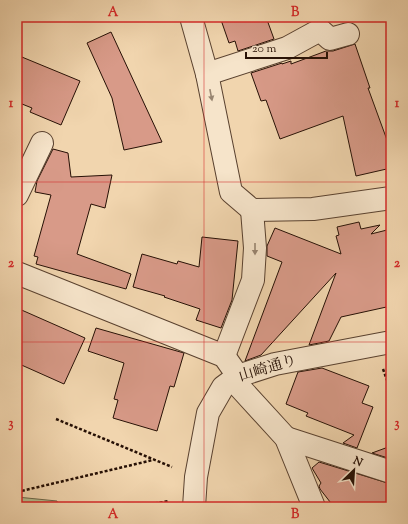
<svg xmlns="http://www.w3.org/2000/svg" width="408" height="524" font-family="'Sorts Mill Goudy','Noto Serif JP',serif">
<rect width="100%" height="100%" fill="#f1d5ae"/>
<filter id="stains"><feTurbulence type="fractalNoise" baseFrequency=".005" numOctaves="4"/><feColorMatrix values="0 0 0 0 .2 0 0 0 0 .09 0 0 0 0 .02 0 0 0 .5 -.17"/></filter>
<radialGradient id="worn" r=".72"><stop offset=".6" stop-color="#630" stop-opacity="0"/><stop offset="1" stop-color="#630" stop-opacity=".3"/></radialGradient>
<polygon fill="#b4be8f" stroke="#6d674a" points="17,497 57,501 58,507 17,507"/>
<g fill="#d89a88" stroke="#261005">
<polygon points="220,17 266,17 274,39 238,51 235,41 229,43"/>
<polygon points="111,32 149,114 162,142 124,150 112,98 87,43"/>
<polygon points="355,44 370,88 368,88 387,140 391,157 391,168 356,176 343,116 280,139 266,100 261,101 251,73 282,63 282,64 291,61 291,64 326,51 333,51"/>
<polygon points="17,55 80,81 61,125 30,112 32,108 17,102"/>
<polygon points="53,149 68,153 71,177 112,175 105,208 91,204 77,254 131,274 126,289 36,264 38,257 34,256 51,195 35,192 37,181"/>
<polygon points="359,222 361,229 380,225 371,234 391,229 391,306 341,317 329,341 309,345 336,273 261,355 245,361 282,262 267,256 267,246 275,228 341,254 336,236 339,235 337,227"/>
<polygon points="202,237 238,241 232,300 221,328 196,320 200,309 164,297 165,296 133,287 142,254 177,264 178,261 199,267"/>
<polygon points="17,308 85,338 64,384 17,363"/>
<polygon points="96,328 184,353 174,387 170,386 157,431 113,418 118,400 114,399 124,363 88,351"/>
<polygon points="322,368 369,386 362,403 373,407 357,448 343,443 354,435 306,416 308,413 286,404 298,372"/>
<polygon points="391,446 391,459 372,453"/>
<polygon points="319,462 391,484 391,507 334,507 320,489 319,486 321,483 312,468"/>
</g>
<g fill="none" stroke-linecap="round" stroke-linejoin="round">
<defs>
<g id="minor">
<polyline points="191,17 207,74 231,192 252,210 313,209 391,198"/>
<polyline points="207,74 287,48 320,30 330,39 348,34"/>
<polyline points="17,195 42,143"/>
<polyline points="17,273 224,356 238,376"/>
<polyline points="224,356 253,280 255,248 252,210"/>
<polyline points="233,380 286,438 314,507"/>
<polyline points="286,438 391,472"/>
<polyline points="194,507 196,477 208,413 223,387 238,376 275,364 391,342"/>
</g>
</defs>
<use href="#minor" stroke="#59412f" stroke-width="24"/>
<g stroke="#261005" stroke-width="2.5" stroke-dasharray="3 2" stroke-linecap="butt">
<polyline points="383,369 391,391"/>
<polyline points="56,419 172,467"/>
<polyline points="17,492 153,460"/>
<polyline points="135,507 169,501"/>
</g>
<use href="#minor" stroke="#f6e4ca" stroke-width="22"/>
</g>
<defs><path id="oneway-solid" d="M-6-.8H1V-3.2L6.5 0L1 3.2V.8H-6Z"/></defs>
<g fill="#988571">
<use href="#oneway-solid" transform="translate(211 95) rotate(79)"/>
<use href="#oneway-solid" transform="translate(255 249) rotate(90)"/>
</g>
<path fill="none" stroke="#d62828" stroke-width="1" stroke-opacity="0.55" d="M 204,17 L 204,507M 17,182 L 391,182M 17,342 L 391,342"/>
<g text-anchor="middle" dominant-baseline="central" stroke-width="4" stroke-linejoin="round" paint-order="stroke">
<g font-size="15" fill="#261005" stroke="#f6e4ca">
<text transform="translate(268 369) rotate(-17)">山崎通り</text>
</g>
</g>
<rect width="408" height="524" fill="none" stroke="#f1d5ae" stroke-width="44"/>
<g transform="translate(354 470) rotate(25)" stroke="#f6e4ca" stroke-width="3" paint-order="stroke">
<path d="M0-3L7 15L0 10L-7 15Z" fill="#261005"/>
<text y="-6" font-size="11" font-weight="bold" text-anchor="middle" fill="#261005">N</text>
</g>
<path d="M246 52v6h81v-6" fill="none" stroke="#261005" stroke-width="2"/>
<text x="252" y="52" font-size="12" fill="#261005" stroke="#f6e4ca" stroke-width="3" paint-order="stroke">20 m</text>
<rect x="22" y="22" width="364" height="480" fill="none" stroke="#d62828" stroke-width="1.5"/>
<g font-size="13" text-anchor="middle" font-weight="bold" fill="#d62828">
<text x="113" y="16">A</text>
<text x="295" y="16">B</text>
<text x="11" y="107">1</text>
<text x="397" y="107">1</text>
<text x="11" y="267">2</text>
<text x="397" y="267">2</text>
<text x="11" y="427">3</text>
<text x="397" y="427">3</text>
<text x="113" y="518">A</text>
<text x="295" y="518">B</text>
</g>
<rect width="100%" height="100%" filter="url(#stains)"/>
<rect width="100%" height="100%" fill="url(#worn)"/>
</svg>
